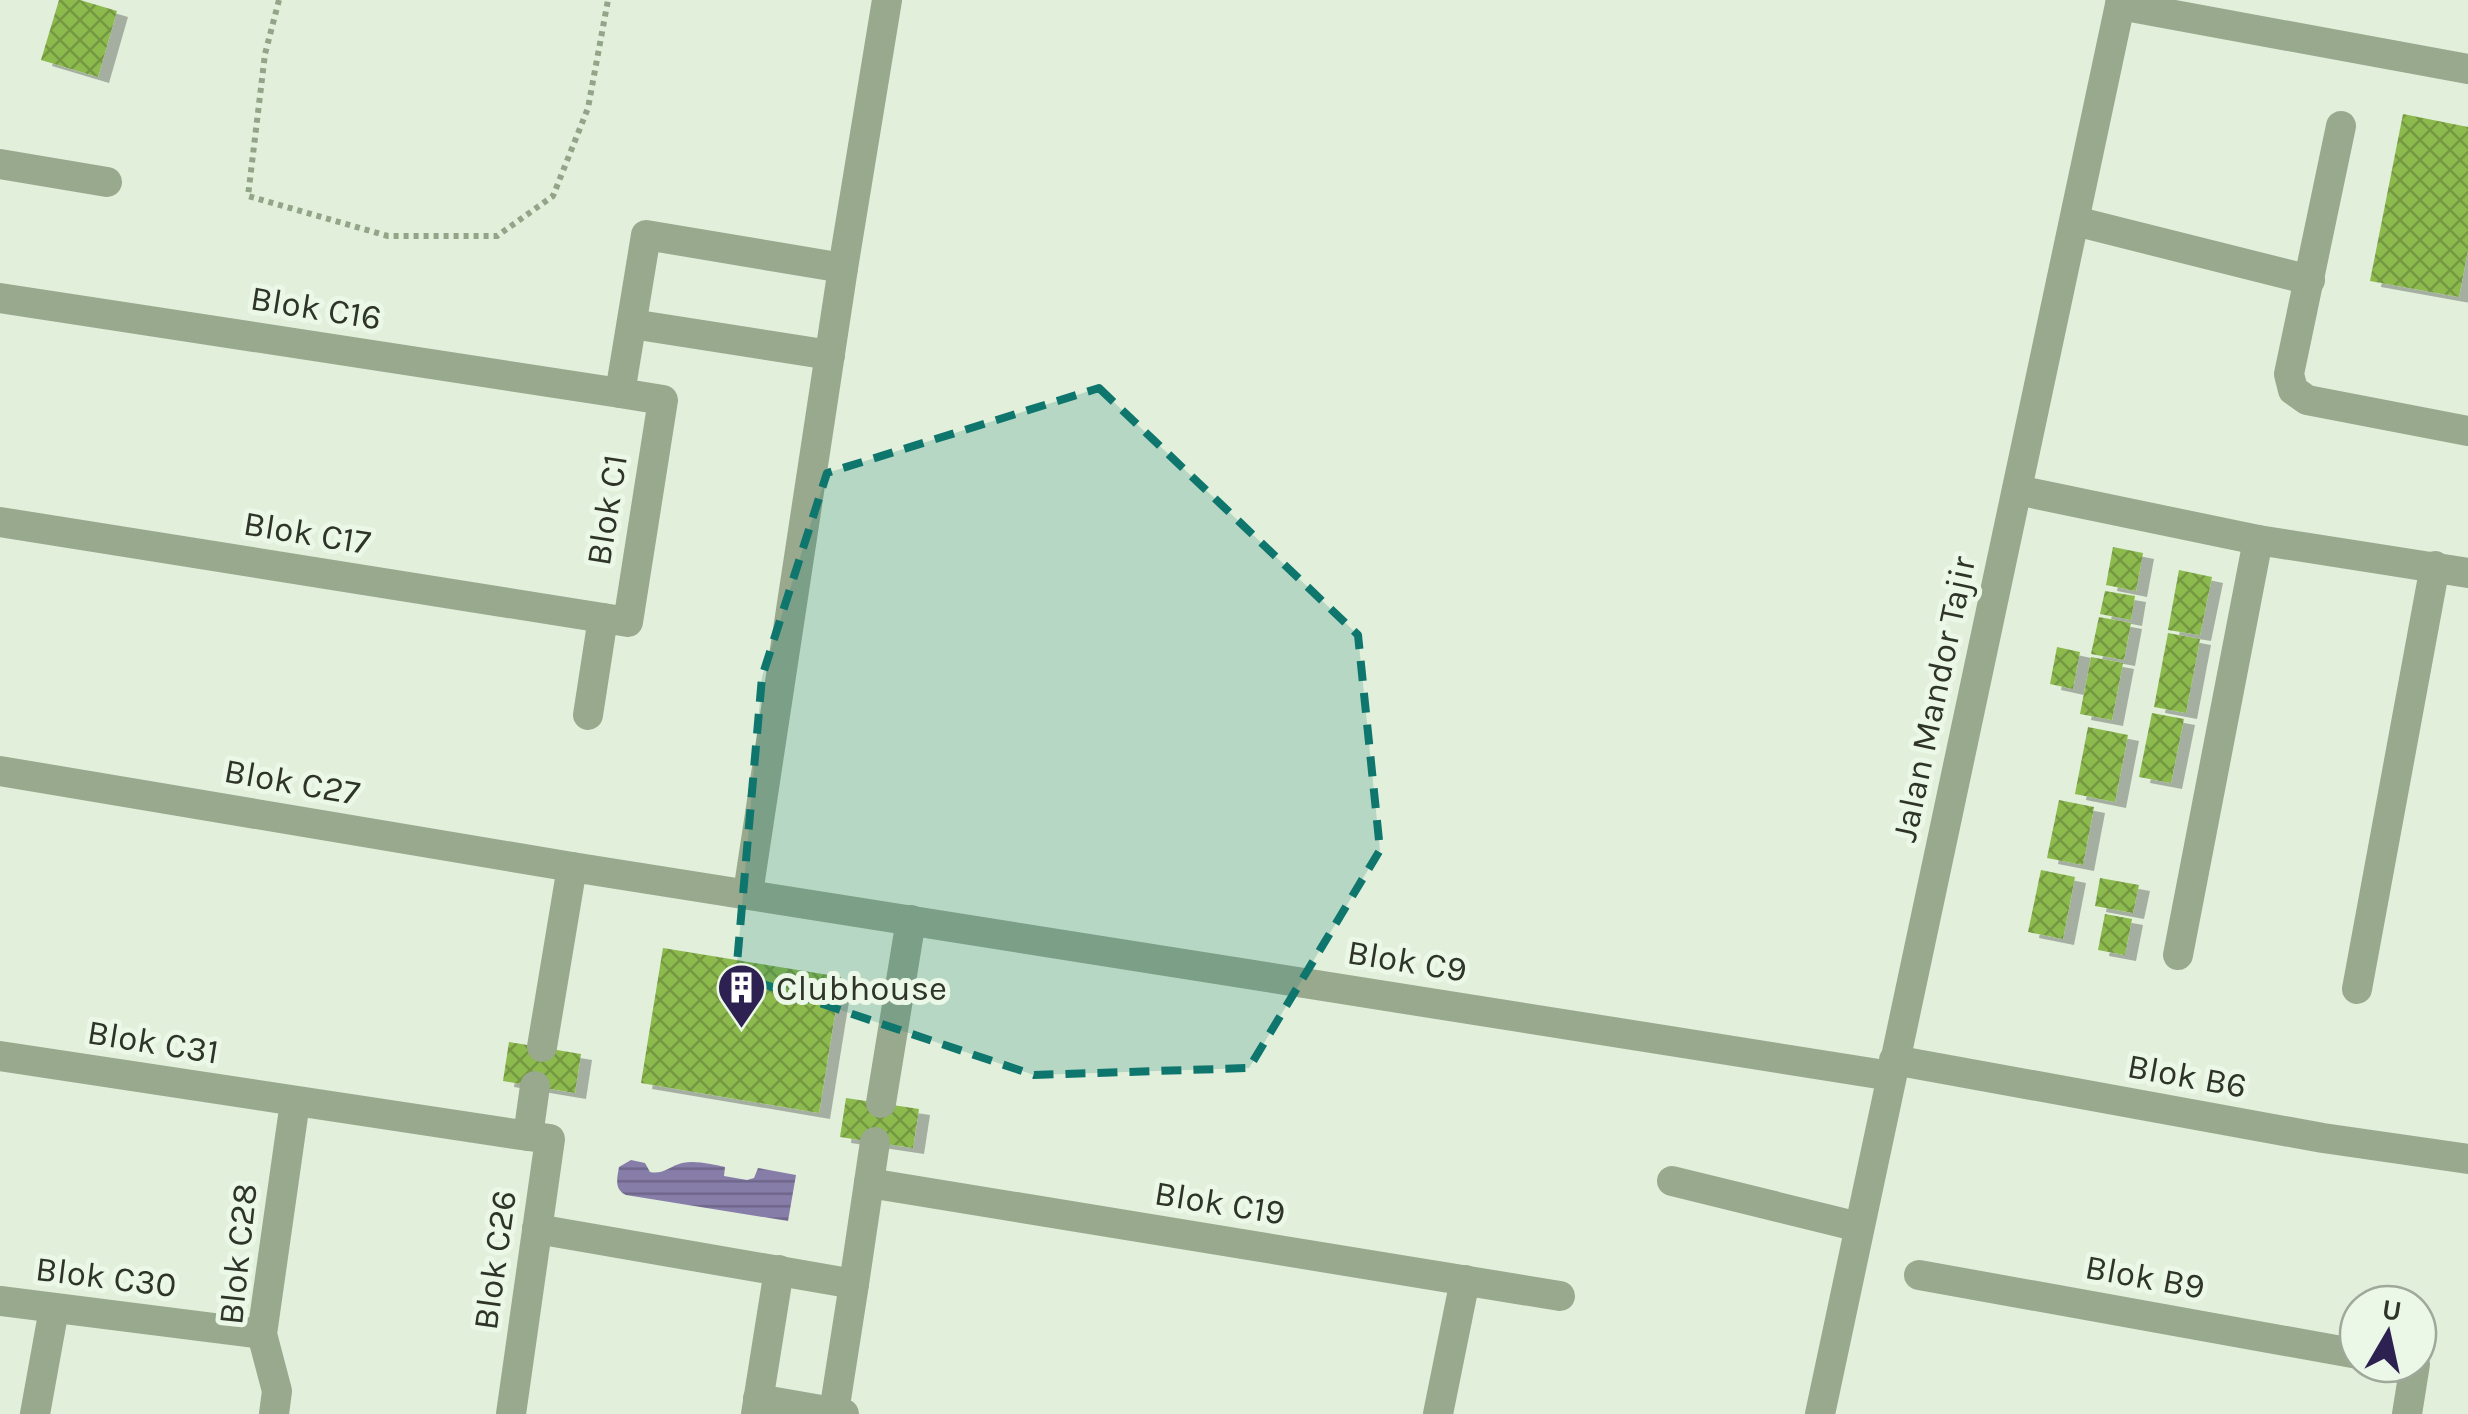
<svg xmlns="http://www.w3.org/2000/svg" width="2468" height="1414" font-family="Karla,sans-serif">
<defs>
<pattern id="water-rules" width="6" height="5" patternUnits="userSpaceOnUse" patternTransform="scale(2.5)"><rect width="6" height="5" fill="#877da9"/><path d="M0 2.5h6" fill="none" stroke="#6f678a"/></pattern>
<pattern id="building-cross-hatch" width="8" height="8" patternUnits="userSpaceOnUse" patternTransform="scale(2.5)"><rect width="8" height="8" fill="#8cba4e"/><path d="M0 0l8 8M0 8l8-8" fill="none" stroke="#739841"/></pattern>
<filter id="shadow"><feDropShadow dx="11" dy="6" stdDeviation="0" flood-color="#0004"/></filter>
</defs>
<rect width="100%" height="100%" fill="#e1efdb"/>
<path fill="url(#water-rules)" d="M 631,1160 L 645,1163 L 650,1172 C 663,1175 670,1166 682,1163 C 696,1160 711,1164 725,1167 L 724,1176 L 747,1180 L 754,1178 L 758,1168 L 796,1175 L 788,1221 L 626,1195 C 614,1189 617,1179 619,1167 Z"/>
<g fill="url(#building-cross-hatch)" filter="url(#shadow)">
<polygon points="59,0 80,0 117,11 98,77 41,60"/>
<polygon points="2403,114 2468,127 2468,250 2459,297 2370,281"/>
<polygon points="2113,547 2143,553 2136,591 2106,585"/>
<polygon points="2179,570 2212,577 2200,635 2168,630"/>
<polygon points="2105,591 2135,596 2131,620 2100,614"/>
<polygon points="2099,617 2131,623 2124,660 2091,654"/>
<polygon points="2168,633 2200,639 2186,713 2154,707"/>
<polygon points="2057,647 2080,652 2073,689 2050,684"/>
<polygon points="2091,657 2123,663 2112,720 2080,714"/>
<polygon points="2152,713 2184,719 2171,783 2139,777"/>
<polygon points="2088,727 2128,735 2115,802 2075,794"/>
<polygon points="2059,800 2094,807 2083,865 2047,858"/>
<polygon points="2041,870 2075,877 2063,939 2028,932"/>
<polygon points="2100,878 2139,885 2133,913 2095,906"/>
<polygon points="2105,914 2132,919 2125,955 2098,950"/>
<polygon points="663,948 841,977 819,1113 641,1083"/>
<polygon points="509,1042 581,1054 575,1093 503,1081"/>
<polygon points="846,1098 919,1109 913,1148 840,1137"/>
</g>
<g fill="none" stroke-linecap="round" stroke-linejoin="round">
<polyline stroke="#93a588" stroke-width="6" stroke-dasharray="5 5" stroke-linecap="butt" points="279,0 265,54 248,196 388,236 497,236 553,196 588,108 608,0"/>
<g stroke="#98a98e" stroke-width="30">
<polyline points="2120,5 2468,69"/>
<polyline points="2341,126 2289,374 2293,390 2307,400 2468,431"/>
<polyline points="0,164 107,182"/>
<polyline points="2075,221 2310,280"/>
<polyline points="0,298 620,393"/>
<polyline points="632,324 830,355"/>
<polyline points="2017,490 2258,540 2468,573"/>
<polyline points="0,522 603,618"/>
<polyline points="588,715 603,618 628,622 663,400 620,393 646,235 843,268"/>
<polyline points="0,771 572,867 1891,1076"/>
<polyline points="748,893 843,268 887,0"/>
<polyline points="2178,955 2258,540"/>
<polyline points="2357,989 2435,566"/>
<polyline points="542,1047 572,867"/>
<polyline points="0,1056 528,1136 535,1086"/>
<polyline points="1894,1060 2323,1138 2468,1159"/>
<polyline points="881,1103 911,920"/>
<polyline points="1672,1181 1859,1227"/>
<polyline points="869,1183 1560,1296"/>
<polyline points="537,1229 854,1284 875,1142"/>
<polyline points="1919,1275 2358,1354"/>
<polyline points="0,1301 262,1334"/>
<polyline points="758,1399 844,1414"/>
<polyline points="834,1412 854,1284"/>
<polyline points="35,1414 54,1309"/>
<polyline points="274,1414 277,1391 262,1334 295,1102"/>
<polyline points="511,1414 550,1139 528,1136"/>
<polyline points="756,1414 779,1270"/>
<polyline points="1438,1414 1465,1280"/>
<polyline points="1820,1414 2121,0"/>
<polyline points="2407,1414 2415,1364"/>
</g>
</g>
<path fill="#0f766e" fill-opacity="0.2" stroke="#0f766e" stroke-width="8" stroke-dasharray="20 12" stroke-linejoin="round" d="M 1099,388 L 1358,635 L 1380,850 L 1249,1068 L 1034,1075 L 736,975 L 762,677 L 827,473 Z"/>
<defs>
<symbol id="building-pin" viewBox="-11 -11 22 30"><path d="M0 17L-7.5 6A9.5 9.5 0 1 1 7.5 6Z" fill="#2d2151" stroke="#ebf7e7"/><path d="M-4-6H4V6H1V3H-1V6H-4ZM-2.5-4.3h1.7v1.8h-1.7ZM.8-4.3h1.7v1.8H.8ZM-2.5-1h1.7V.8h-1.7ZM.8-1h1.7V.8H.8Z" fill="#fff"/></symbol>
</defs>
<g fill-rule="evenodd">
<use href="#building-pin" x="714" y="960" width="55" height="75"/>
</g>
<g text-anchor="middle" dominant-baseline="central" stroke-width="10" stroke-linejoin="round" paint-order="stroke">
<g font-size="35" fill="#2e3428" stroke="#ebf7e7">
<text transform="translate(316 308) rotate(9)">Blok C16</text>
<text transform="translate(607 510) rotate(-81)">Blok C1</text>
<text transform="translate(307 533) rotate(9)">Blok C17</text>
<text transform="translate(1934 699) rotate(-78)">Jalan Mandor Tajir</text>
<text transform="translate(292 782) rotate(10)">Blok C27</text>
<text transform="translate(1407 961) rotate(9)">Blok C9</text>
<text transform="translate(153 1042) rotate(9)">Blok C31</text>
<text transform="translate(2187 1076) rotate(10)">Blok B6</text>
<text transform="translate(1220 1203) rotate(9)">Blok C19</text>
<text transform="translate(238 1254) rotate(-84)">Blok C28</text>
<text transform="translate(495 1260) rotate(-82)">Blok C26</text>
<text transform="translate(106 1277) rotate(7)">Blok C30</text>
<text transform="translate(2145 1277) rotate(10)">Blok B9</text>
</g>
<g font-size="35" fill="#2e3428" stroke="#ebf7e7" text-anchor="start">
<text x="776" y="988">Clubhouse</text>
</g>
</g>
<g transform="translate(2388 1334) rotate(9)"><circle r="48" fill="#ebf7e7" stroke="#9fa99b" stroke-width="2.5"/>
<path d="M0-8L18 38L0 25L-18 38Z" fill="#2d2151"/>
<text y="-15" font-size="28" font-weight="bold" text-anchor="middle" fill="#2e3428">U</text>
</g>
</svg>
